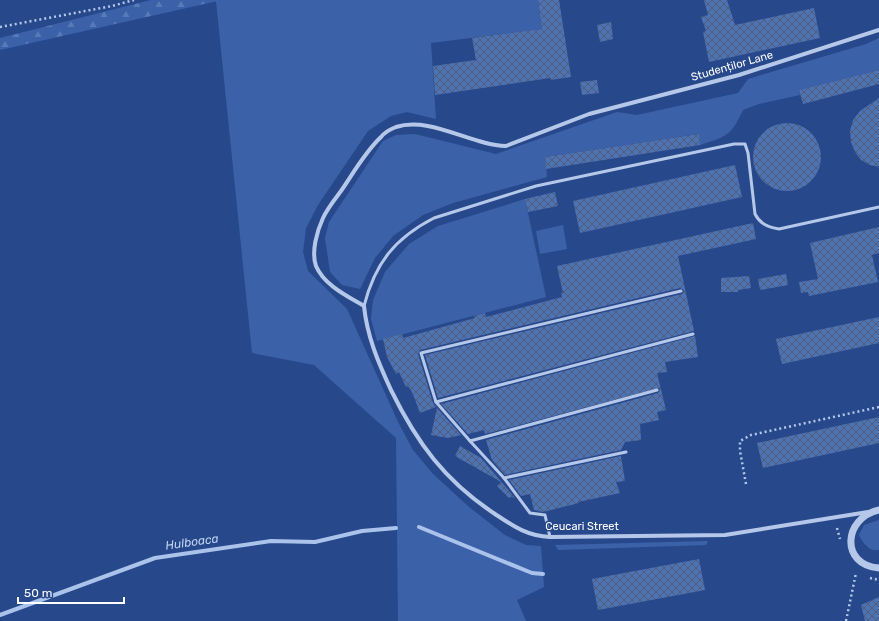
<svg xmlns="http://www.w3.org/2000/svg" width="879" height="621" font-family="Rubik,sans-serif">
<defs>
<pattern id="forest-firs" width="22" height="20" patternUnits="userSpaceOnUse"><rect width="22" height="20" fill="#3b62a9"/><path d="M5 1l3.5 6h-7zM16 11l3.5 6h-7z" fill="#587ab6"/></pattern>
<pattern id="building-cross-hatch" width="8" height="8" patternUnits="userSpaceOnUse"><rect width="8" height="8" fill="#4f72b3"/><path d="M0 0l8 8M0 8l8-8" fill="none" stroke="#4d5d7a"/></pattern>
</defs>
<rect width="100%" height="100%" fill="#27498c"/>
<g fill="#3b62a9">
<polygon points="222,0 538,0 542,29 431,43 436,119 407,112 391,116 368,131 318,205 306,228 303,252 308,271 347,309 398,422 413,450 433,474 469,507 505,535 526,545 541,546 544,587 517,600 526,621 398,621 396,438 314,365 252,353 216,1"/>
<path d="M 879,38 L 879,70 L 799,90 L 800,95 L 759,104 L 743,110 C 731,136 727,136 700,145 L 698,134 L 545,157 L 547,177 L 453,203 L 423,215 L 393,236 L 375,258 L 360,289 L 342,285 L 330,272 L 325,238 L 329,222 L 383,141 L 396,135 L 415,134 L 496,154 L 617,112 L 637,115 L 738,93 L 748,79 L 866,44 Z"/>
<polygon points="525,199 546,297 377,341 371,319 373,300 385,272 409,244 438,226"/>
<polygon points="563,225 567,249 540,254 536,231"/>
<path d="M 879,520 L 879,550 C 869,552 863,543 859,535 L 864,525 Z"/>
<polygon points="708,541 706,545 558,550 555,545"/>
</g>
<polygon fill="url(#forest-firs)" points="151,0 222,0 0,50 0,38"/>
<g fill="none" stroke-linecap="round" stroke-linejoin="round">
<g stroke="#abc2eb" stroke-width="4">
<polyline points="419,527 532,573 543,574"/>
<polyline points="0,615 155,558 271,541 315,542 362,531 396,528"/>
</g>
</g>
<g fill="url(#building-cross-hatch)">
<polygon points="538,0 559,0 571,77 551,80 550,78 435,95 433,66 476,60 472,38 542,29"/>
<polygon points="704,0 727,0 735,25 814,8 820,38 709,62 703,32 706,31 701,17 708,15"/>
<polygon points="611,22 613,39 600,42 597,25"/>
<polygon points="879,70 879,84 803,104 799,90"/>
<polygon points="597,80 599,93 582,95 580,82"/>
<polygon points="879,98 879,167 870,165 861,160 855,152 851,142 850,131 853,120 860,111"/>
<circle cx="787" cy="157" r="34"/>
<polygon points="699,134 700,145 546,169 545,157"/>
<polygon points="735,165 742,197 580,233 573,201"/>
<polygon points="555,192 558,206 528,212 525,199"/>
<polygon points="753,223 756,239 678,256 694,331 438,398 425,355 682,294 684,290 680,288 420,350 418,354 433,403 436,407 420,413 412,392 408,386 406,387 399,372 396,374 387,357 383,339 402,334 403,338 475,318 474,316 485,313 486,317 562,297 561,293 563,293 557,266"/>
<polygon points="879,227 879,253 872,255 878,282 809,296 808,292 801,293 799,282 818,279 810,243"/>
<polygon points="786,274 788,285 760,290 758,279"/>
<polygon points="749,276 751,288 738,290 738,292 721,292 721,278"/>
<polygon points="879,317 879,343 782,364 776,339"/>
<polygon points="695,336 698,357 665,362 667,372 657,373 666,410 657,412 659,420 640,424 641,440 625,442 621,450 505,475 492,460 486,440 658,393 660,390 659,388 485,434 484,430 468,434 441,404"/>
<polygon points="437,408 461,435 448,438 431,435"/>
<polygon points="879,417 879,443 763,468 757,443"/>
<polygon points="460,446 481,458 515,498 511,497 509,498 497,486 501,482 455,456"/>
<polygon points="621,456 625,481 616,482 620,493 578,502 579,503 543,512 534,510 530,494 521,496 509,480"/>
<polygon points="699,559 705,590 598,610 592,579"/>
<polygon points="879,597 879,621 865,621 861,605"/>
</g>
<g fill="none" stroke-linecap="round" stroke-linejoin="round">
<g stroke="#b6c8ea" stroke-width="2.5" stroke-dasharray="2 3" stroke-linecap="butt">
<polyline points="0,27 112,6 134,0"/>
<polyline points="746,484 740,451 740,441 751,435 879,407"/>
<polyline points="837,528 840,539"/>
<polyline points="870,578 879,580"/>
<polyline points="846,621 856,573"/>
</g>
<g stroke="#b6c8ea" stroke-width="3">
<path d="M 364,306 C 375,263 395,238 434,218 L 536,186 L 734,144 L 745,144 L 748,153 L 755,214 C 760,224 768,227 779,229 L 879,207"/>
<polyline points="436,402 421,353 681,291"/>
<polyline points="470,441 436,402 693,334"/>
<polyline points="504,478 470,441 657,390"/>
<polyline points="550,537 545,515 530,513 504,478 626,452"/>
</g>
<path stroke="#b6c8ea" stroke-width="4" d="M 868,512 L 725,535 L 550,537 C 527,536 513,526 495,514 C 445,481 417,443 391,390 C 378,362 367,336 364,306 C 347,296 324,285 316,266 C 311,252 317,231 323,218 C 327,209 335,199 341,191 C 354,172 365,152 381,137 C 384,133 391,129 396,127 C 430,116 471,145 506,146 L 589,114 L 739,75 L 879,30"/>
<path stroke="#b6c8ea" stroke-width="7" d="M 879,510 C 843,518 840,565 879,568"/>
</g>
<g text-anchor="middle" dominant-baseline="central" stroke-width="3" stroke-linejoin="round" paint-order="stroke">
<g font-size="11" fill="#fff" stroke="#27498c">
<text transform="translate(732 66) rotate(-16)">Studenților Lane</text>
<text x="582" y="526">Ceucari Street</text>
</g>
<g font-size="12" font-style="italic" fill="#c2d3f1" stroke="#27498c">
<text transform="translate(192 542) rotate(-8)">Hulboaca</text>
</g>
</g>
<path d="M18 597v6h106v-6" fill="none" stroke="#ffffff" stroke-width="2"/>
<text x="24" y="597" font-size="12" fill="#ffffff" stroke="#27498c" stroke-width="3" paint-order="stroke">50 m</text>
</svg>
